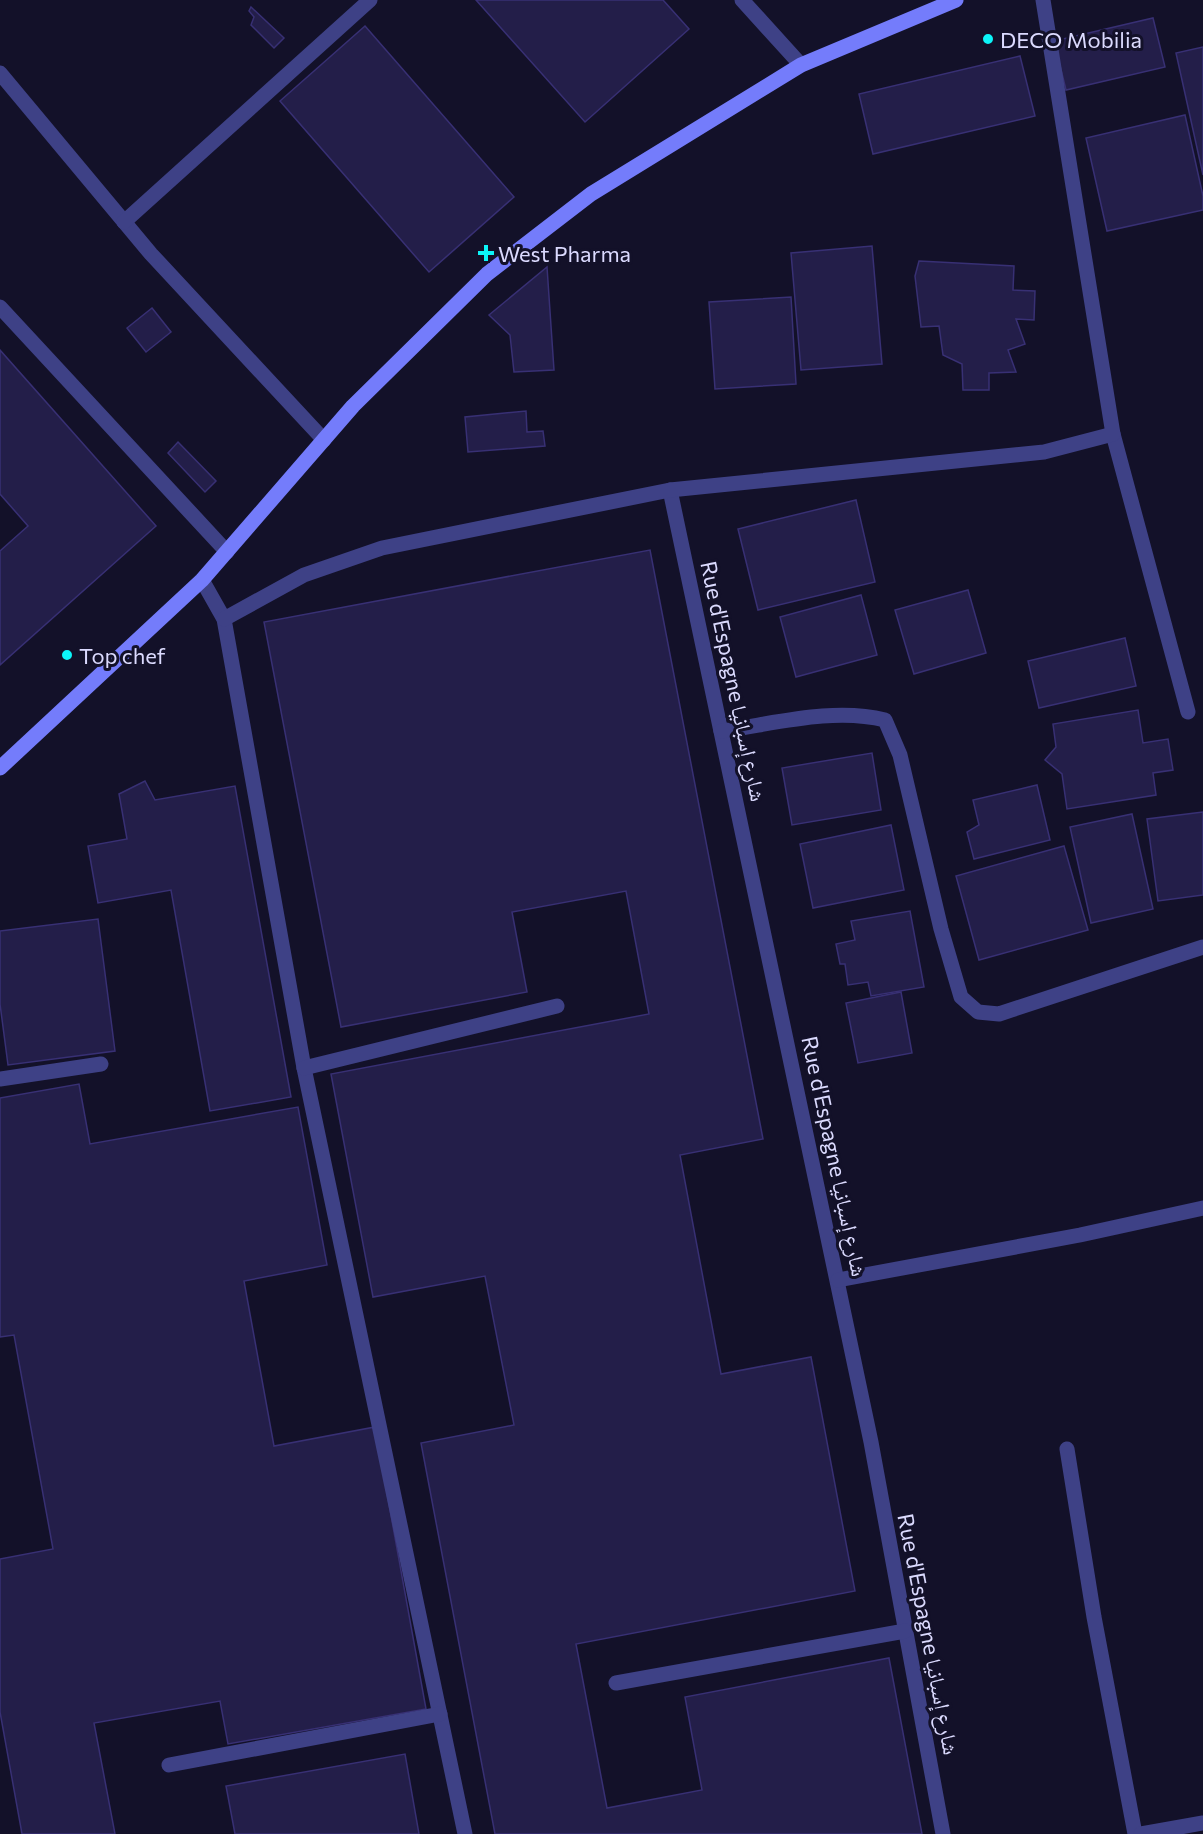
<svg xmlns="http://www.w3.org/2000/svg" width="1203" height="1834" font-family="Commissioner,'Noto Naskh Arabic',sans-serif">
<rect width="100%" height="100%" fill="#131129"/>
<g fill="#231e49" stroke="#383074" stroke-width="1.5">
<polygon points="476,0 663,0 689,29 585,122"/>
<polygon points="251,7 284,38 274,48 251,25 254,17 249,11"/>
<polygon points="1153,18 1165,67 1066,90 1054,41"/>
<polygon points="365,26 514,197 429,272 280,101"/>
<polygon points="1203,47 1203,175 1176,53"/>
<polygon points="1020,56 1035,116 873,154 859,94"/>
<polygon points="1185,115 1203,196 1203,210 1107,231 1086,138"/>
<polygon points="872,246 882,364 801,370 791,253"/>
<polygon points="919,261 1014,266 1013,290 1035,291 1034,320 1016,319 1025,344 1008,350 1016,372 989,373 989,390 963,390 962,364 943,355 939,326 921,327 915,276"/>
<polygon points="547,267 554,370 514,372 510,335 489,315"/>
<polygon points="791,297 796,384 715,389 709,302"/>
<polygon points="152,308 171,332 146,352 127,328"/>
<polygon points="0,350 156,526 0,665 0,551 28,526 0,494"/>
<polygon points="526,411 527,432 543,431 545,446 468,452 465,417"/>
<polygon points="178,442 216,481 205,492 168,453"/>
<polygon points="856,500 875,582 758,610 738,529"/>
<polygon points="650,550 763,1139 680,1155 721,1374 811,1357 855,1591 576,1644 607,1808 702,1790 685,1697 889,1658 922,1834 495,1834 421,1443 514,1425 485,1276 373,1297 331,1074 649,1014 626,891 512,912 527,992 341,1027 264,622"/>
<polygon points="968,590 986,653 914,674 895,610"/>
<polygon points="861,595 877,655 796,677 780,617"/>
<polygon points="1125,638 1136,686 1039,708 1028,661"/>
<polygon points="1138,710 1143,743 1168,739 1173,770 1153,773 1156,795 1067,809 1062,774 1045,760 1056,747 1053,724"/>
<polygon points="872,753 881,810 792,825 782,768"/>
<polygon points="145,781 155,800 235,786 291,1097 210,1111 171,890 98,903 88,846 127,839 119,794"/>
<polygon points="1037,785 1050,840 974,859 967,832 979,825 973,800"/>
<polygon points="1203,812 1203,895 1158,901 1147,819"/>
<polygon points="1132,814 1153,909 1091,923 1070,827"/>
<polygon points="891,825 904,890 813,908 800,844"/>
<polygon points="1064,846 1088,930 979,960 956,876"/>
<polygon points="910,911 924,987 871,996 868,982 848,985 845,964 840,964 836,944 855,940 851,921"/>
<polygon points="98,919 115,1051 8,1065 0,1004 0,931"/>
<polygon points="901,992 912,1053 858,1063 846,1003"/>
<polygon points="79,1084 90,1144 298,1107 327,1265 244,1281 274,1446 375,1427 426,1709 228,1744 220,1701 94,1723 115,1834 22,1834 0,1712 0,1559 53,1549 14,1335 0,1337 0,1098"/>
<polygon points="405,1754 419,1834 235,1834 226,1786"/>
</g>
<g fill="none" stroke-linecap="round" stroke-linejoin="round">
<g stroke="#3e4186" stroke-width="15">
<polyline points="742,0 801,65"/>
<polyline points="0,73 151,254 324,440"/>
<polyline points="124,222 370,0"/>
<polyline points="0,307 227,552"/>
<polyline points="1113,434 1188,712"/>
<polyline points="670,490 871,1442 943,1834"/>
<polyline points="202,580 224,619 304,1068 465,1834"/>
<polyline points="224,619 304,575 382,548 670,490 1044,452 1113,434 1043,0"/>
<path d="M 721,731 C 773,724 833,707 885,720 L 900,755 L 941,929 L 961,997 L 978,1012 L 999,1014 L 1203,947"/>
<polyline points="304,1068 557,1006"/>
<polyline points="0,1079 101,1064"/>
<polyline points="838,1280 1080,1235 1203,1208"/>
<polyline points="1067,1449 1094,1617 1135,1834"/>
<polyline points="616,1683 905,1631"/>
<polyline points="169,1765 440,1714"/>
<polyline points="1141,1834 1203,1823"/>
</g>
<polyline stroke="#747cfb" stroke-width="15" points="0,768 202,580 353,406 487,274 591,194 801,65 956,0"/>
</g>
<g fill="#0cf4f8" stroke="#131129" stroke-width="2">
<circle cx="988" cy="39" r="6"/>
<path d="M483 244h6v6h6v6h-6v6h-6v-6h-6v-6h6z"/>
<circle cx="67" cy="655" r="6"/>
</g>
<g text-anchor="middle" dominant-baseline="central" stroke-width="6" stroke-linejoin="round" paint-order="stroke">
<g font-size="22" fill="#dbdafe" stroke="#131129" text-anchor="start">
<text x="1000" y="39">DECO Mobilia</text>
<text x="498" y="253">West Pharma</text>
<text x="79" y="655">Top chef</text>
</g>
<g font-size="22" fill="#dbdafe" stroke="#131129">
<text transform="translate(734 681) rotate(78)">Rue d'Espagne شارع إسبانيا</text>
<text transform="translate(835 1156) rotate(78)">Rue d'Espagne شارع إسبانيا</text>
<text transform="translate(929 1634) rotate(79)">Rue d'Espagne شارع إسبانيا</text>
</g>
</g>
</svg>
